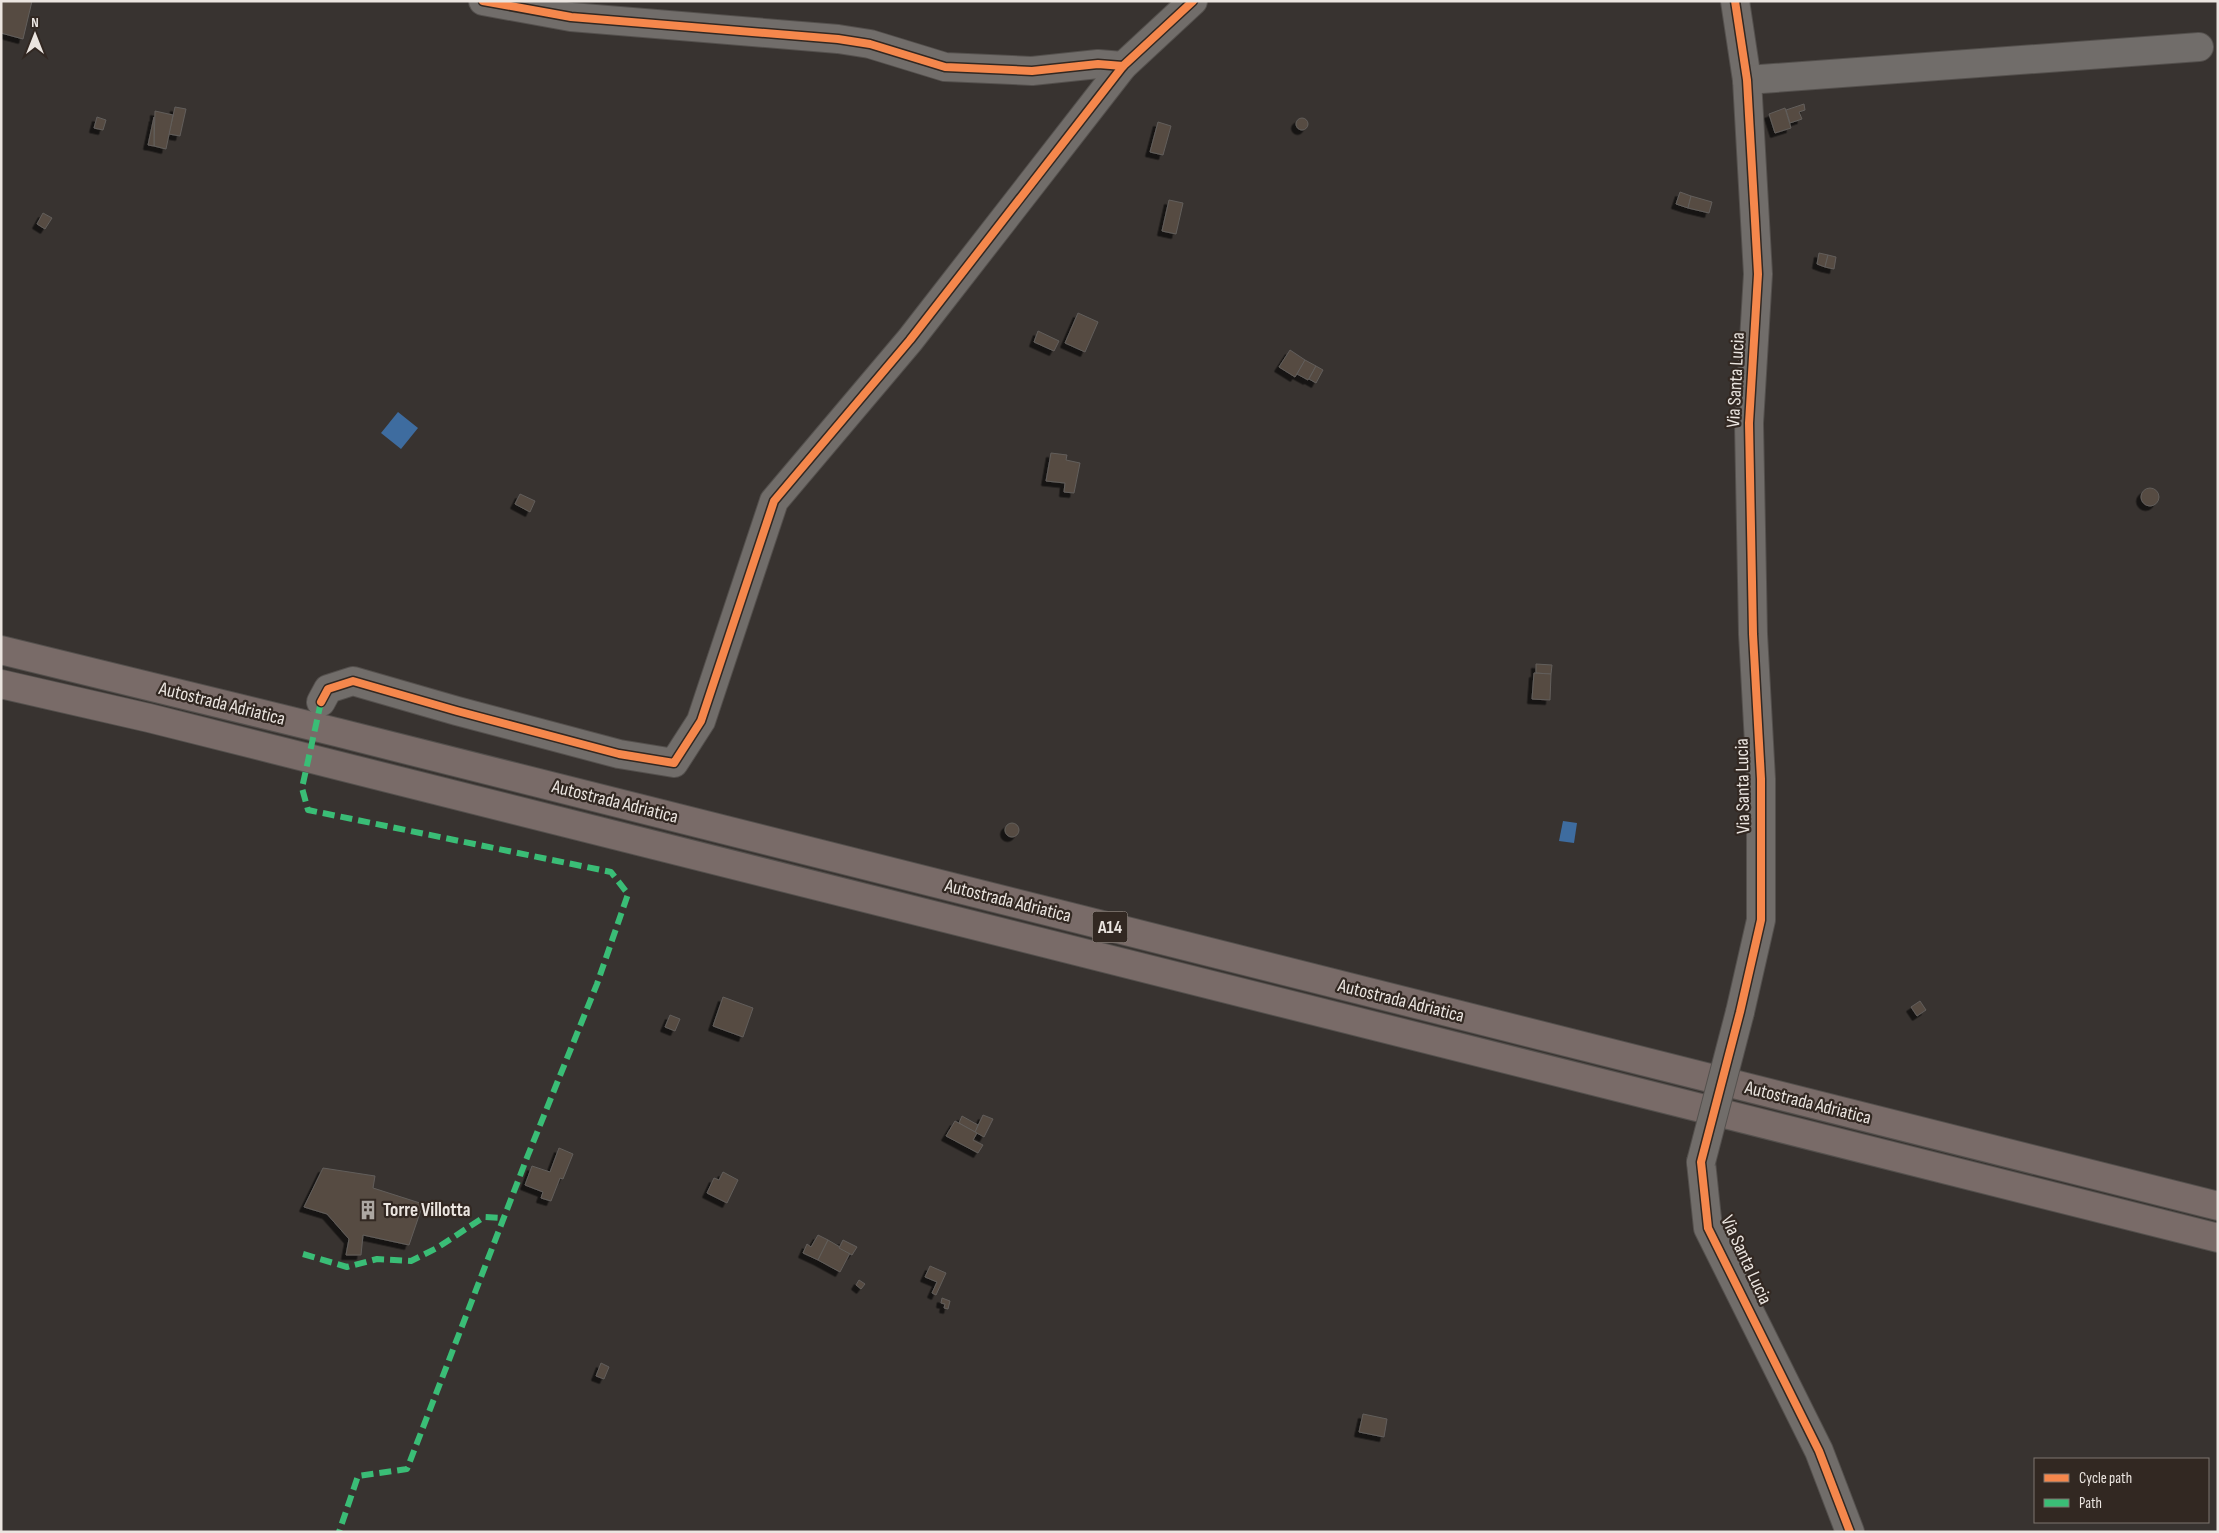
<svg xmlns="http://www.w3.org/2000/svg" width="2219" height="1533" font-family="'Sofia Sans Condensed',sans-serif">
<defs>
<filter id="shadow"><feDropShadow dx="-4.5" dy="4.5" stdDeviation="0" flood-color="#0009"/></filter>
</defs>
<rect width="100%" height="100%" fill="#383330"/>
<g fill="#3e6c9f">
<polygon points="398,412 418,428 401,449 381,433"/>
<polygon points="1563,821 1577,823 1574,843 1559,841"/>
</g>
<g fill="#564b42" stroke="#625e5b" filter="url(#shadow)">
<polygon points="1,1 32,1 23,39 1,33"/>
<polygon points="1804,104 1805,110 1799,112 1802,119 1790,123 1786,110"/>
<polygon points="175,107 186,109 180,136 169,134"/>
<polygon points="1785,108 1791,128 1775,133 1769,114"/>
<polygon points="155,111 173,115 166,149 154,146"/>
<polygon points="97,117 106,120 103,130 94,128"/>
<polygon points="154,117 154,146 148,145"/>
<circle cx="1302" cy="124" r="6"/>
<polygon points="1158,122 1171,126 1163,155 1150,152"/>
<polygon points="1680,192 1691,196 1688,208 1676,204"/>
<polygon points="1691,196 1712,202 1709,213 1688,208"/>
<polygon points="1169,200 1183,203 1176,234 1162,231"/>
<polygon points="43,213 52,218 45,229 37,224"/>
<polygon points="1819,253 1828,255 1825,267 1817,264"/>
<polygon points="1828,255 1836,257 1834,269 1825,267"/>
<polygon points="1078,313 1098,322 1085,352 1065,343"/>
<polygon points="1038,331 1059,341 1054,351 1034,342"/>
<polygon points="1290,350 1305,360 1295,377 1279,367"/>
<polygon points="1305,360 1316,366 1308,380 1297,374"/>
<polygon points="1316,366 1323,370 1316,383 1309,379"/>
<polygon points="1051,453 1067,455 1066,460 1080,463 1074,493 1064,492 1065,483 1046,481"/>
<circle cx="2150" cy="497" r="9"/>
<polygon points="520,494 535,501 530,512 515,504"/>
<polygon points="1536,664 1552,665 1551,674 1536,673"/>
<polygon points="1534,673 1551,674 1550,700 1532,699"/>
<circle cx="1012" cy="830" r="7"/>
<polygon points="723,997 753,1008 743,1037 713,1026"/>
<polygon points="1920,1001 1926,1010 1917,1016 1911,1007"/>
<polygon points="670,1015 680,1019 675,1031 665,1027"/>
<polygon points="983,1115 993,1119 984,1137 975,1132"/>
<polygon points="962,1116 978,1125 975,1132 959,1123"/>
<polygon points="955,1121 977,1133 973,1140 983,1145 978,1153 946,1136"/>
<polygon points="559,1148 573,1154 563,1179 560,1178 551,1201 541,1198 543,1192 525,1185 532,1166 550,1172"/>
<polygon points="323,1168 375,1176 373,1188 423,1204 409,1245 363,1235 361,1255 346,1255 349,1239 327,1214 304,1207"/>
<polygon points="723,1172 738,1180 727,1203 707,1193 714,1178 719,1180"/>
<polygon points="818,1235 828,1240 818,1260 803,1253 807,1244 811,1247"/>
<polygon points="828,1240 850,1253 840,1272 818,1260"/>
<polygon points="843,1240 857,1247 852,1255 839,1248"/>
<polygon points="930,1266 946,1273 936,1295 932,1293 937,1282 925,1277"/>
<polygon points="859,1280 865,1284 861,1289 856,1285"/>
<polygon points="942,1298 950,1301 948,1309 944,1308 945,1304 941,1303"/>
<polygon points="601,1363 609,1367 604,1379 596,1376"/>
<polygon points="1363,1414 1387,1419 1384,1437 1359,1432"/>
</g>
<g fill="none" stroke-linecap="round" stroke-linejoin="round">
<defs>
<g id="minor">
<polyline points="483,1 571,17 838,39 870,44 945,67 1032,71 1098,64 1123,66"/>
<polyline points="1735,1 1747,80 1758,274 1749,423 1753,634 1761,779 1761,920 1740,1012"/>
<polyline points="1747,80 2199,47"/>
<polyline points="321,702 328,689 353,681 457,711 619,754 674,763 701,721 774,501 910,340 1123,66 1193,1"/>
<polyline points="1701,1162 1708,1228 1819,1451 1850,1532"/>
</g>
<g id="highway">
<polyline points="1,650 340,733 2218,1206"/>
<polyline points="1,684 149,718 2218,1238"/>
</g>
</defs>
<use href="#minor" stroke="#54504d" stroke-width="30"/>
<use href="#highway" stroke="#54504d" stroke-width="30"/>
<use href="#minor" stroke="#716d6a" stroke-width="28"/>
<use href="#highway" stroke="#796b68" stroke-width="28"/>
<defs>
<polyline id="minor-bridge" points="1701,1162 1740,1012"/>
</defs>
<use href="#minor-bridge" stroke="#54504d" stroke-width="30" stroke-linecap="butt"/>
<use href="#minor-bridge" stroke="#716d6a" stroke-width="28"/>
<g stroke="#3abd76" stroke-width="6" stroke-dasharray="12 6" stroke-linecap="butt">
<polyline points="321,702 302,788 308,810 611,872 628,894 597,984 528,1155 407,1469 358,1476 339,1532"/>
<polyline points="303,1254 347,1267 377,1259 411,1261 437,1248 484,1217 504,1218"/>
</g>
<defs>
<g id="cycleway">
<polyline points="483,1 571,17 838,39 870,44 945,67 1032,71 1098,64 1123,66"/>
<polyline points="1735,1 1747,80 1758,274 1749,423 1753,634 1761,779 1761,920 1740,1012 1701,1162 1708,1228 1819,1451 1850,1532"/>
<polyline points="321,702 328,689 353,681 457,711 619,754 674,763 701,721 774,501 910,340 1123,66 1193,1"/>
</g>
</defs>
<use href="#cycleway" stroke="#322822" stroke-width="11"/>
<use href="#cycleway" stroke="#f5874c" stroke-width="8"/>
</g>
<defs>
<symbol id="building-bare" viewBox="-9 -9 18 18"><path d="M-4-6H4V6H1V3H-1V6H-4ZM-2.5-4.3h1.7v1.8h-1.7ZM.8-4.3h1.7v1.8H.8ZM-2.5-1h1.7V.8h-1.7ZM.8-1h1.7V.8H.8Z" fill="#aca7a2" stroke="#322822" stroke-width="2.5" paint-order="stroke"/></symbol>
</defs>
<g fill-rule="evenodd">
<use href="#building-bare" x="354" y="1196" width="28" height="28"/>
</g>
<g text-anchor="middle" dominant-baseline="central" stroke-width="4.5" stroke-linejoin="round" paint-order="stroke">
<rect fill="#322822" stroke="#b4aca7" stroke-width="1" x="1092.5" y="911.5" width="35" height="31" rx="4"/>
<g font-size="18" font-weight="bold" fill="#ebe5e0">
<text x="1110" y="927">A14</text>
</g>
<g font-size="19" fill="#ebe5e0" stroke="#322822">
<text transform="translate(1736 380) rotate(-87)">Via Santa Lucia</text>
<text transform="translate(222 704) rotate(14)">Autostrada Adriatica</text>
<text transform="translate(1743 786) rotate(-91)">Via Santa Lucia</text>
<text transform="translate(615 802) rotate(14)">Autostrada Adriatica</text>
<text transform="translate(1008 901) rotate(14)">Autostrada Adriatica</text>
<text transform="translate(1401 1001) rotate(14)">Autostrada Adriatica</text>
<text transform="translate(1808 1103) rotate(14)">Autostrada Adriatica</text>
<text transform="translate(1746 1260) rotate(65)">Via Santa Lucia</text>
</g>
<g font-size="19" font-weight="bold" fill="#ebe5e0" stroke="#322822" text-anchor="start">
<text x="383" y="1210">Torre Villotta</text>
</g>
</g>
<rect width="2219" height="1533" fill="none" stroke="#ebe5e0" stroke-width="5"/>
<rect x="2034" y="1458" width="175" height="65" fill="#322822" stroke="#7c746e"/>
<rect x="2044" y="1474" width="25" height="8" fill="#f5874c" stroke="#7c746e"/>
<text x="2079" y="1483" font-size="15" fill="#ebe5e0">Cycle path</text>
<rect x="2044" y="1499" width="25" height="8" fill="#3abd76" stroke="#7c746e"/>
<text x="2079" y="1508" font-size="15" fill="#ebe5e0">Path</text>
<g transform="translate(35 35)" stroke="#322822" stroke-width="4" paint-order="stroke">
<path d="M0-4L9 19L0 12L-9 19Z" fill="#ebe5e0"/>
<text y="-8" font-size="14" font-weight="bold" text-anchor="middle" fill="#ebe5e0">N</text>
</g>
</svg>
